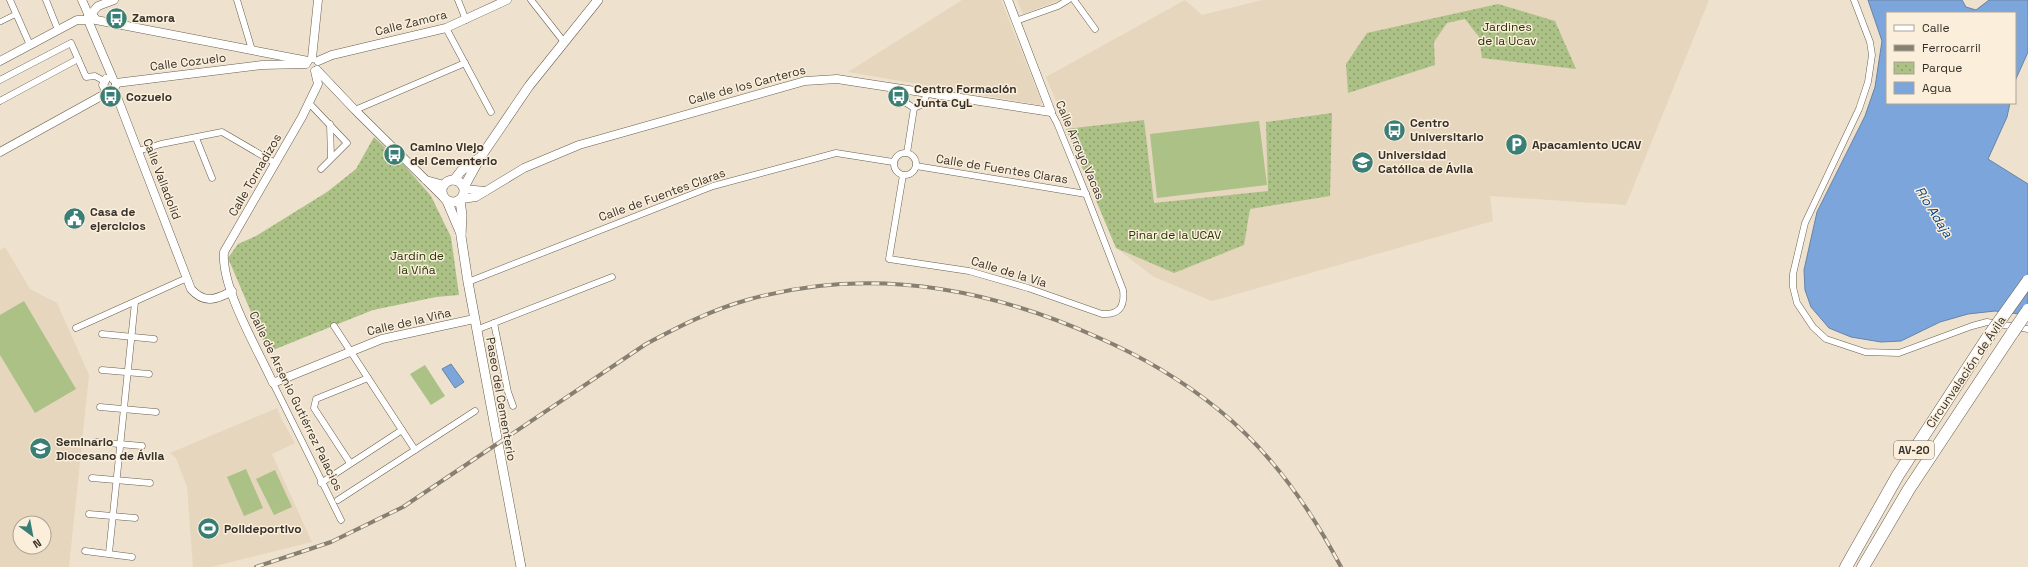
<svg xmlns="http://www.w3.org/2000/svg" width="2028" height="567" font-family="'Space Grotesk',sans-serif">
<defs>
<pattern id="park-dots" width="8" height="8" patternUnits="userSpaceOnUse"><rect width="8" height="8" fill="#acc186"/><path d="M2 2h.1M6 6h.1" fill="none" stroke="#8d9d6e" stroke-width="1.8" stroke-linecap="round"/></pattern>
</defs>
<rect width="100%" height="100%" fill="#eee2cf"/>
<g fill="#e5d6bd" fill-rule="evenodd">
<polygon points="962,0 1001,0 1042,103 1039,105 848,72"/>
<polygon points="1017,0 1061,0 1023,14"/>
<polygon points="1185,0 1202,15 1262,0 1709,0 1626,205 1490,196 1493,221 1212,301 1154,277 1116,248 1046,77"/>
<path d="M 5,247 L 30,289 L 57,303 L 89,375 L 69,567 L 0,567 L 0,250 ZM 20,523 L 44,523 L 44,547 L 20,547 Z"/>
<polygon points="277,408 282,420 295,443 272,454 312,542 211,567 193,567 187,487 176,458 170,453"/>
</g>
<g fill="url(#park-dots)">
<polygon points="1498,4 1555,21 1576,69 1482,58 1479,37 1465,19 1447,23 1434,42 1435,65 1348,93 1346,64 1367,33"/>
<polygon points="1332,113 1330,196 1250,209 1244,245 1174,273 1116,248 1066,129 1144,120 1154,203 1268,191 1266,122"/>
<polygon points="374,137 405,166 431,196 451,237 459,295 436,297 373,310 268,352 228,258 238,244 256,236 327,192 356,169"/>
</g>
<g fill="#acc186">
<polygon points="1259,121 1267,185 1157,198 1150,134"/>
<polygon points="24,301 76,389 35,413 0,355 0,315"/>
<polygon points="425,365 445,396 431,405 410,374"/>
<polygon points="246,469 263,508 244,516 227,477"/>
<polygon points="275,470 292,507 274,515 256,479"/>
</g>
<g fill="#7ca6db" stroke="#6783a6">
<polygon points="1868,0 1962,0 1966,7 1976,10 1989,0 2028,0 2028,52 2015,81 2015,13 1887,13 1887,103 2010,103 2007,117 1988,159 2028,184 2028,315 1995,311 1968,314 1940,322 1901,341 1881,342 1851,337 1829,328 1811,307 1805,290 1804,270 1817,212 1865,116 1875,87 1882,41"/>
<polygon points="451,364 464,382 455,388 442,369"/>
</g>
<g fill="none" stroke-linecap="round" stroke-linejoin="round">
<defs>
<polyline id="pedestrian" points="0,22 16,14"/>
<g id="minor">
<polyline points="10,0 30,45"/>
<polyline points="46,0 58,30"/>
<polyline points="237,0 252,50"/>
<polyline points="458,0 466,20"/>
<polyline points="531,0 564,42"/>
<polyline points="1074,0 1095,29"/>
<polyline points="1854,0 1870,42 1872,55 1868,82 1859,109 1805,223 1793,274 1793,287 1797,303 1813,327 1826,339 1865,352 1899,353 1972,326 1987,322 2028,329"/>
<polyline points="1016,21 1058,6 1068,0"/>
<polyline points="446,28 491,112"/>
<polyline points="0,80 71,43 86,77 95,76 104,81"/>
<polyline points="905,89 906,103 914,108 923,104 927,93"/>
<polyline points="0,101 78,59"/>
<polyline points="309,103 347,143 321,169"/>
<polyline points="355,110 465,63"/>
<polyline points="330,124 331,158"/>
<polyline points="196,138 212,178"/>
<polyline points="138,151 161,144 222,132 275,163"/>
<circle cx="905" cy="164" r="11"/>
<polyline points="907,153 914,108"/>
<polyline points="916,166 1086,194"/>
<path d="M 903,175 L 889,259 L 969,271 L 1028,288 L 1102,314 C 1119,315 1125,307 1123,290 L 1086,194 L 1057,123 L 1051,112"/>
<polyline points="468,282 713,186 836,153 893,162"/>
<polyline points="494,323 508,392 513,406"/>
<polyline points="334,326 415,450"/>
<polyline points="76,328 187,278"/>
<polyline points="476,330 612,277"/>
<polyline points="102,334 154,339"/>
<polyline points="102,370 149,374"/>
<polyline points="273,383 341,520"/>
<polyline points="100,407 156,412"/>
<polyline points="96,442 142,446"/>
<polyline points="350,463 314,408 316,399 368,378"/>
<polyline points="92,478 150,483"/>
<polyline points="321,483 402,430"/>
<polyline points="338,500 475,411"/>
<polyline points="89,514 135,518"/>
<polyline points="85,551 132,557"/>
<polyline points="109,553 135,302"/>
</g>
<g id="tertiary">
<polyline points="82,0 89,16"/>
<polyline points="90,15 98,6 114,0"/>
<polyline points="96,20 308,61"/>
<polyline points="96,20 93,15 89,16 87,18 113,79"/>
<polyline points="312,58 318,0"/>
<polyline points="0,61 77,20 87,20"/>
<polyline points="318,61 332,55 446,28 507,0"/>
<polyline points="317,70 355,110 444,198"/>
<path d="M 315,71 L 318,84 L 302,117 L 224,252 C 221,288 257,348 273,383 L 382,339 L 474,319"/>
<polyline points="116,83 262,65 306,64"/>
<polyline points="105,89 103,85 106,79"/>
<path d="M 114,89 L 191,289 C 204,304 216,300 232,291"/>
<polyline points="0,152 114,89 116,85"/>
<polyline points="426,180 444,185"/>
<polyline points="464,189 485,191"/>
<polyline points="462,199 476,197 524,168 579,145 805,81 837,79 1051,112 1008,0"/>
</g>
<g id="secondary">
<circle cx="453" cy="191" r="11"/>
<polyline points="454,180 461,171 479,158"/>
<polyline points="464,187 480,158 529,86 598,0"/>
<polyline points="447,201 461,234"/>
<polyline points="460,201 462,215 461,236 468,282 521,567"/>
</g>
<g id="motorway">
<polyline points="1846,567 1898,475 1988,337"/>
<polyline points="1863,567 1909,489 2013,332"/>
</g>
</defs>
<use href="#pedestrian" stroke="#685e4e" stroke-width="6"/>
<use href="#minor" stroke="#685e4e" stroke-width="7"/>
<use href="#tertiary" stroke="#685e4e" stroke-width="9"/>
<use href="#secondary" stroke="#685e4e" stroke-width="10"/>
<use href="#motorway" stroke="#685e4e" stroke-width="13"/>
<use href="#pedestrian" stroke="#fff" stroke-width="5"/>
<use href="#minor" stroke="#fff" stroke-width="6"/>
<use href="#tertiary" stroke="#fff" stroke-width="8"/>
<use href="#secondary" stroke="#fff" stroke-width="9"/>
<use href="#motorway" stroke="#fff" stroke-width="12"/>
<defs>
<path id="rail" d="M 256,567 L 331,542 L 403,507 L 646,344 C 678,327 711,310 747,300 C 866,266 986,287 1097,337 C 1141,356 1182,380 1219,410 C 1271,452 1310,508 1341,567"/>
</defs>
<use href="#rail" stroke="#877f72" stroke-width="4"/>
<use href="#rail" stroke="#fbefdc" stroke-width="2.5" stroke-dasharray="8" stroke-linecap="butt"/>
<defs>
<g id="motorway-bridge">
<polyline points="2013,332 2028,310"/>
<polyline points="1988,337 2028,281"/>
</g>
</defs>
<use href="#motorway-bridge" stroke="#685e4e" stroke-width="13" stroke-linecap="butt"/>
<use href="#motorway-bridge" stroke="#fff" stroke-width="12"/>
</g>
<defs>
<symbol id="bus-disc" viewBox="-11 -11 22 22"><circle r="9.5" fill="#397f75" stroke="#fbefdc"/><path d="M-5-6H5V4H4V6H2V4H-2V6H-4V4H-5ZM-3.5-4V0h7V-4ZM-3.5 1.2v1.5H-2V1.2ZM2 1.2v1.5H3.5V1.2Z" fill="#fff"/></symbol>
<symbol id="parking-disc" viewBox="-11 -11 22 22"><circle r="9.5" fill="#397f75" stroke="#fbefdc"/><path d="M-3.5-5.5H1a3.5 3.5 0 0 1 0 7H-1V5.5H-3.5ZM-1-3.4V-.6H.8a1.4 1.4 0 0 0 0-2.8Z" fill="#fff"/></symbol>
<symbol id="university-disc" viewBox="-11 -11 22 22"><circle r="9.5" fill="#397f75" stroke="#fbefdc"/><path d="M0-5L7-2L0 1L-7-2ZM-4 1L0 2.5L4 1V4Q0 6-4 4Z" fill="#fff"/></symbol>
<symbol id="civic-disc" viewBox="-11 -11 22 22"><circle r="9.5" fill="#397f75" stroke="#fbefdc"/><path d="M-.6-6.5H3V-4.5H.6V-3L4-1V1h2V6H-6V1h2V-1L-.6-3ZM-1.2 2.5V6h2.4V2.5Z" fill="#fff"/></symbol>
<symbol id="stadium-disc" viewBox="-11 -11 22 22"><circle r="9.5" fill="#397f75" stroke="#fbefdc"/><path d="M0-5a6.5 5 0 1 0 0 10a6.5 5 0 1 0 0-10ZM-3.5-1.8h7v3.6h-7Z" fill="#fff"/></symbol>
</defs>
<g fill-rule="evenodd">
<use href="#bus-disc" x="104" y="6" width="25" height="25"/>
<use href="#bus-disc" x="886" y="84" width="25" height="25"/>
<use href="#bus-disc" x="98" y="84" width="25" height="25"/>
<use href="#bus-disc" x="1382" y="118" width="25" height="25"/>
<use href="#parking-disc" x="1504" y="132" width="25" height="25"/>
<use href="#bus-disc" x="382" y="142" width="25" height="25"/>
<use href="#university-disc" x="1350" y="150" width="25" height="25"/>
<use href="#civic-disc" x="62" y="206" width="25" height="25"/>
<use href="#university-disc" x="28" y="436" width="25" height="25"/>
<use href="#stadium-disc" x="196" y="516" width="25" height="25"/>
</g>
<g text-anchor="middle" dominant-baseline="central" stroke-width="3" stroke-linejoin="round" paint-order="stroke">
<rect fill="#fbefdc" stroke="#716a5f" stroke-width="1" x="1894" y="441" width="40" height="18" rx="3"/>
<g font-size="11" font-weight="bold" fill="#36312a">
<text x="1914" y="450">AV-20</text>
</g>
<g font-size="12" font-weight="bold" fill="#36312a" stroke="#fbefdc" text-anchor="start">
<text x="132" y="18">Zamora</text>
<text x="914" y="89">Centro Formación<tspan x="914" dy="14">Junta CyL</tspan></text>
<text x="126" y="97">Cozuelo</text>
<text x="1410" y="123">Centro<tspan x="1410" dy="14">Universitario</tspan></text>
<text x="1532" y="145">Apacamiento UCAV</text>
<text x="410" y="147">Camino Viejo<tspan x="410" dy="14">del Cementerio</tspan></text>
<text x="1378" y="155">Universidad<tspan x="1378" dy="14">Católica de Ávila</tspan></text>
<text x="90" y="212">Casa de<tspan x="90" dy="14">ejercicios</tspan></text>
<text x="56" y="442">Seminario<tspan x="56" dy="14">Diocesano de Ávila</tspan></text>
<text x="224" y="529">Polideportivo</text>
</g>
<g font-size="12" fill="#36312a" stroke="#fbefdc">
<text transform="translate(411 23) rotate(-14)">Calle Zamora</text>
<text transform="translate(188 62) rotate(-7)">Calle Cozuelo</text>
<text transform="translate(747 85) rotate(-15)">Calle de los Canteros</text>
<text transform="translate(1080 150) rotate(67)">Calle Arroyo Vacas</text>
<text transform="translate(1002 169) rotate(9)">Calle de Fuentes Claras</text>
<text transform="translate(255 175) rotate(-60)">Calle Tornadizos</text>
<text transform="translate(162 179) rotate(69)">Calle Valladolid</text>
<text transform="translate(662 195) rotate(-20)">Calle de Fuentes Claras</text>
<text transform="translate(1009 272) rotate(17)">Calle de la Vía</text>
<text transform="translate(409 322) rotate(-13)">Calle de la Viña</text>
<text transform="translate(1966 372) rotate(-56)">Circunvalación de Ávila</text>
<text transform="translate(501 399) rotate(80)">Paseo del Cementerio</text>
<text transform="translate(296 401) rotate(64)">Calle de Arsenio Gutiérrez Palacios</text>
</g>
<g font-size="12" fill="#293605" stroke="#fbefdc">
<text x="1507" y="27">Jardines<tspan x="1507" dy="14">de la Ucav</tspan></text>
<text x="1175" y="235">Pinar de la UCAV</text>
<text x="417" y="256">Jardín de<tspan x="417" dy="14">la Viña</tspan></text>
</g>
<g font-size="13" font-style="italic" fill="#054483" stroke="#fbefdc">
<text transform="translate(1934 212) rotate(58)">Río Adaja</text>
</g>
</g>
<rect x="1886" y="12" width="130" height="92" fill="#fbefdc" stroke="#aca395"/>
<rect x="1894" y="25" width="20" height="6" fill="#ffffff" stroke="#aca395"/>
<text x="1922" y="32" font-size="12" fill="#36312a">Calle</text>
<rect x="1894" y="45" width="20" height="6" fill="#877f72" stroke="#aca395"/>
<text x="1922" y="52" font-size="12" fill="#36312a">Ferrocarril</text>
<rect x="1894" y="62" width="20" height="12" fill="url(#park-dots)" stroke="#aca395"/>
<text x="1922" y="72" font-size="12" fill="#36312a">Parque</text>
<rect x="1894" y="82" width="20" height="12" fill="#7ca6db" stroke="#aca395"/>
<text x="1922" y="92" font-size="12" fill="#36312a">Agua</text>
<g transform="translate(32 535) rotate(148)"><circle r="19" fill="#fbefdc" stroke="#aca395"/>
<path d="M0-3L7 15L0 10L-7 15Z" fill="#397f75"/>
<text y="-6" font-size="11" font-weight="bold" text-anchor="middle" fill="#36312a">N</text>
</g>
</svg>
